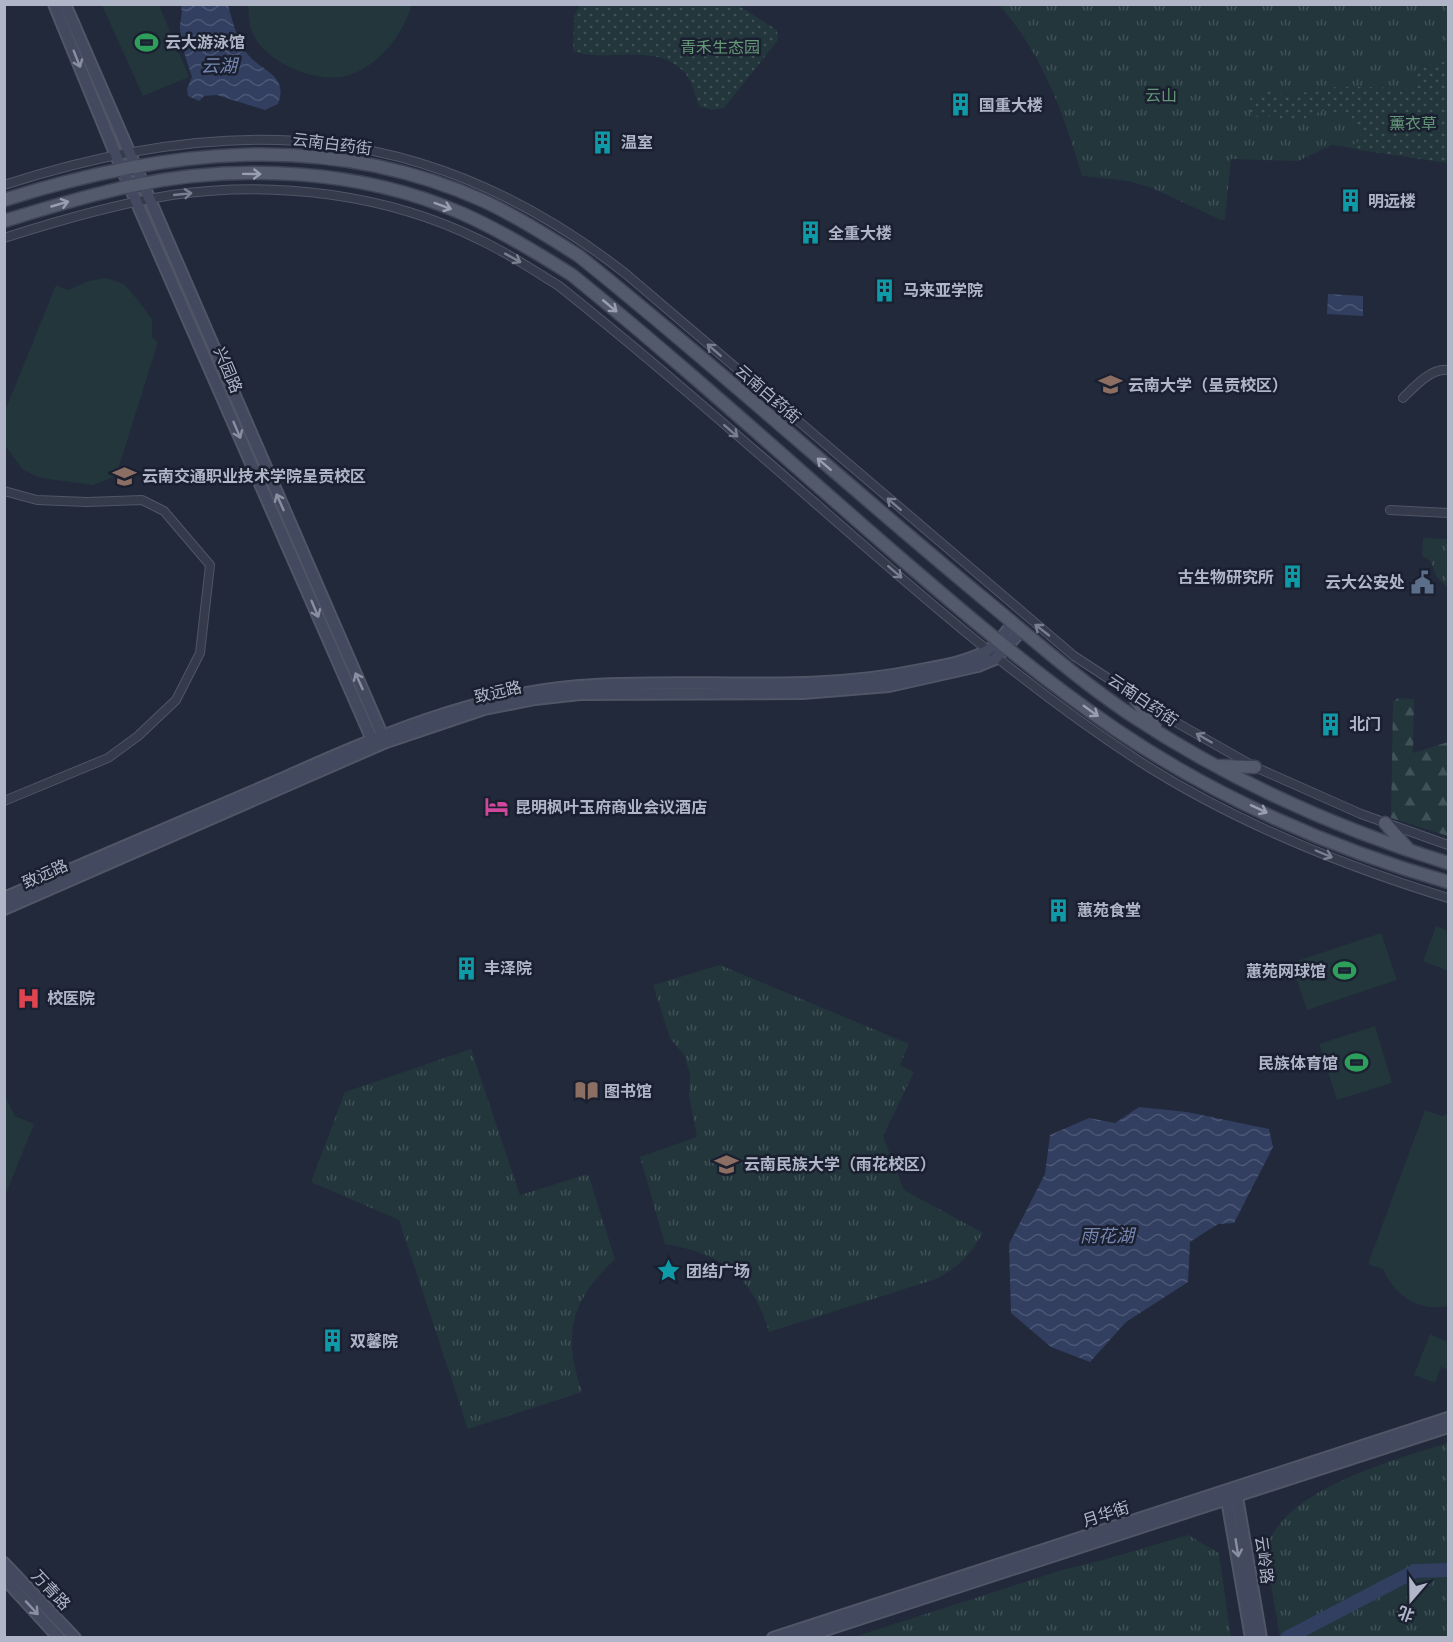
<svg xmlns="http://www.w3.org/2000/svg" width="1453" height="1642" font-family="'Roboto Condensed','Noto Sans SC',sans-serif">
<defs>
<pattern id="grass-tufts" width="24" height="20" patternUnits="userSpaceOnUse" patternTransform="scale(1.5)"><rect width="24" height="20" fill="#23363c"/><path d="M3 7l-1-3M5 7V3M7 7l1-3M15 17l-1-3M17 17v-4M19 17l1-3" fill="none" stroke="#405157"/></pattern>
<pattern id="forest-firs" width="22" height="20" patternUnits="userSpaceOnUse" patternTransform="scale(1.5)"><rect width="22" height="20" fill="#23363c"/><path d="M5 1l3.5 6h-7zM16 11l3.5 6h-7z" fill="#405157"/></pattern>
<pattern id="garden-dots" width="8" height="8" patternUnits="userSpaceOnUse" patternTransform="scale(1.5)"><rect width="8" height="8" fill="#23363c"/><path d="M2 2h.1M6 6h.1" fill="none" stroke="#405157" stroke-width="1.8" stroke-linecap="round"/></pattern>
<pattern id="water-waves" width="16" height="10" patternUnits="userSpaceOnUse" patternTransform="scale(1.5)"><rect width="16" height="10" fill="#323f61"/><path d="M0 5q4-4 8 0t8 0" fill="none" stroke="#4d5876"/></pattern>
</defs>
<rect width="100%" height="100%" fill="#21293b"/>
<g fill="url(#grass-tufts)">
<path d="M 999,5 L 1448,5 L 1448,163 L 1332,145 L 1298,161 L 1231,159 L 1225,219 L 1221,220 L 1152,188 L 1128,181 L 1082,176 C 1064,114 1042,53 999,5 Z"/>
<polygon points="1423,538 1448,539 1448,588 1437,577 1430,560 1422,556"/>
<path d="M 720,965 L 909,1044 L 900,1065 L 914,1072 L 883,1136 L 904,1190 L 983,1233 C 970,1255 959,1267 936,1279 L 769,1332 C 753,1277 721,1253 665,1244 L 640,1157 L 697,1137 L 689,1096 L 690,1074 L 684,1055 L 670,1038 L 653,985 Z"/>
<path d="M 471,1049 L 520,1195 L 588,1174 L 615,1259 C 571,1301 562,1334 582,1392 L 468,1429 L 399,1220 L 311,1182 L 345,1092 Z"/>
<path d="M 1448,1443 L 1448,1637 L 1280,1637 C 1278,1623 1265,1556 1267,1547 C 1284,1489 1397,1459 1448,1443 Z"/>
<polygon points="1188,1535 1219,1553 1231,1637 854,1637 1062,1570 1103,1560"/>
</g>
<polygon fill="url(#forest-firs)" points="1398,698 1414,699 1413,753 1448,742 1448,836 1391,818 1393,702"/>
<g fill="url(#garden-dots)">
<path d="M 580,5 L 738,5 L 777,30 L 778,40 L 724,108 L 712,110 L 699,106 C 695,96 692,80 684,72 C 655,41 608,64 573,51 L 574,16 Z"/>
<path d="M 1448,61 L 1448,163 L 1354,149 L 1353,145 L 1359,141 L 1362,128 C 1352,120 1337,110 1323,111 C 1315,112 1308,119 1300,120 C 1284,122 1269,112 1252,118 L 1249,106 L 1251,95 L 1262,97 L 1266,90 C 1292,99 1301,92 1326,88 C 1355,85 1386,89 1416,88 L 1414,74 L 1421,66 Z"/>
</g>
<g fill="#23363c">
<polygon points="102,5 159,5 189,77 143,96"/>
<path d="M 248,5 L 248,4 L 412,5 C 402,34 384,60 355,73 C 324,88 265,64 252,32 C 249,24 249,13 248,5 Z"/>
<polygon points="106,278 124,284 137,299 152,319 152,337 158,342 116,476 93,485 41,478 23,470 5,445 5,411 56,285 68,290 89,281"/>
<polygon points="1436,926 1448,931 1448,971 1423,961"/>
<polygon points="1381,933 1397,980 1307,1010 1291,963"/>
<polygon points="1375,1026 1392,1083 1337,1100 1319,1044"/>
<polygon points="5,1096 15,1116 34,1124 5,1196"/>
<path d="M 1425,1110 L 1442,1116 L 1448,1113 L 1448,1306 C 1418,1312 1395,1296 1383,1269 L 1368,1264 Z"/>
<polygon points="1430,1334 1448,1342 1448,1370 1441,1367 1435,1383 1414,1375"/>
</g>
<g fill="url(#water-waves)">
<path d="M 181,5 L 228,5 C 232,19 236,36 244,49 C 256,71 290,72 278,104 L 265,110 L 217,95 L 204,96 L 199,101 L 188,96 L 187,89 L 192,77 C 187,61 181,46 180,29 C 180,19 183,14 181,5 Z"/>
<polygon points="1328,294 1363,296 1363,316 1327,314"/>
<polygon points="1139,1107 1187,1112 1269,1129 1273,1147 1234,1223 1218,1224 1190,1242 1188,1282 1126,1322 1090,1362 1051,1347 1011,1313 1009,1244 1045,1174 1050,1135 1089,1118 1115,1123"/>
</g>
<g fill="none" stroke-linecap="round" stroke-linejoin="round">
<polyline stroke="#323f61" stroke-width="14" points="1287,1638 1415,1571 1448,1570"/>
<defs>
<g id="street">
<path d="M 4,185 C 235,110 431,120 626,274 L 1074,656 L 1172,720 L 1255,767 L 1361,814 L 1448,845"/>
<path d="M 4,238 C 60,220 115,204 172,195 C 274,180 388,194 480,240 C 508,253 533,270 559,286 C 667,372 771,465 876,556 C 960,629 1045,700 1139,761 C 1234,822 1341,865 1448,898"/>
<path d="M 1403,398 C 1415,386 1431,368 1448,370"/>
<polyline points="4,491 37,500 87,502 142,500 164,511 210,565 200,653 176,700 138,736 108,758 4,801"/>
<polyline points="1390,510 1448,513"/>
</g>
<g id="secondary">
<polyline points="54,4 115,153 374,744"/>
<polyline points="65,4 384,739"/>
<path d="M 4,898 C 93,860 181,822 270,784 C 370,740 468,695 579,686 C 693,677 807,694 920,670 C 941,666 967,662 987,651 C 997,645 1005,634 1012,624"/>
<polyline points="4,909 386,742 484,709 535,699 580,694 803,693 889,686 978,666 995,659 1021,631"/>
<polyline points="1236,1491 1261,1638"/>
<polyline points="1226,1494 1251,1638"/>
<polyline points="4,1563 75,1638"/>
<polyline points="4,1578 59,1638"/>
<polyline points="773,1638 1448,1418"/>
<polyline points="801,1638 1448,1427"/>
</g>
<g id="primary">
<path d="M 4,200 C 164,149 327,130 484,201 C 518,217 548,236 579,256 C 719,368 851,489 989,603 C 1035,641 1079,680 1128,713 C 1227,779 1335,828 1448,863"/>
<path d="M 4,221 C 46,208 88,195 131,186 C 237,163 361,169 461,213 C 500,230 536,252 572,275 C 681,363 785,458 891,550 C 964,613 1036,675 1115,729 C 1215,797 1332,849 1448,882"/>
<polyline points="1130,692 1155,726"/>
<polyline points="1220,766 1255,767"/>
<polyline points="1385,823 1409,850"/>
</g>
</defs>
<use href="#street" stroke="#505666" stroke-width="10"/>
<use href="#secondary" stroke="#505666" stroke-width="14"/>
<use href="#primary" stroke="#3e4454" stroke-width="15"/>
<use href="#street" stroke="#353b4b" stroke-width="8"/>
<use href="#secondary" stroke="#43495e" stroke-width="10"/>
<use href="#primary" stroke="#535a6b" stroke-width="12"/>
</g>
<defs><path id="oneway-shaft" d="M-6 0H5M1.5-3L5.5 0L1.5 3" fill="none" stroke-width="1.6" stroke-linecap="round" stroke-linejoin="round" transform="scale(1.5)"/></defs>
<g stroke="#8a90a2">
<use href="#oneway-shaft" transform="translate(77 59) rotate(68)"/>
<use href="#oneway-shaft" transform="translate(237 430) rotate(67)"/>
<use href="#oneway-shaft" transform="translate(280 502) rotate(-114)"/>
<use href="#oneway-shaft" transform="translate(315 609) rotate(67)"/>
<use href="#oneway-shaft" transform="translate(359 681) rotate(-114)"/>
<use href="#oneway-shaft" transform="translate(1237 1548) rotate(81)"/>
<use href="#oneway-shaft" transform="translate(32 1608) rotate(47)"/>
</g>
<g stroke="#999fb0">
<use href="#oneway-shaft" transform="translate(252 174) rotate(1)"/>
<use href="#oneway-shaft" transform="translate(60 204) rotate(-16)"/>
<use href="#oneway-shaft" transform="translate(443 206) rotate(20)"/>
<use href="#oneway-shaft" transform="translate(610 306) rotate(40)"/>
<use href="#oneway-shaft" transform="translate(824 464) rotate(-139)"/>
<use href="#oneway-shaft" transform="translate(1091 711) rotate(36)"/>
<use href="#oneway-shaft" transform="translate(1259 809) rotate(25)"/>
</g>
<g stroke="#797f8f">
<use href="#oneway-shaft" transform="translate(183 194) rotate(-6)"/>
<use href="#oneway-shaft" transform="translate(513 258) rotate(29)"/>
<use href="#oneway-shaft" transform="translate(714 350) rotate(-139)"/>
<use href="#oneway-shaft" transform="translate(731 431) rotate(41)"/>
<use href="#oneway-shaft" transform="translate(894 504) rotate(-139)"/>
<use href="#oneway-shaft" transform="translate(895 572) rotate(41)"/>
<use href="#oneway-shaft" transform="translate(1042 630) rotate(-142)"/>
<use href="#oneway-shaft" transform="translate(1204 738) rotate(-150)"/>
<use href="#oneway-shaft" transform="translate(1324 854) rotate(23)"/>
</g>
<defs>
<symbol id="stadium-bare" viewBox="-9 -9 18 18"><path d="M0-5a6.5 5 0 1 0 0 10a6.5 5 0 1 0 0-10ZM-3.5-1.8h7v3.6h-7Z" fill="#2e9e5b" stroke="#1a2030" stroke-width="2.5" paint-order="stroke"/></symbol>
<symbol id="building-bare" viewBox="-9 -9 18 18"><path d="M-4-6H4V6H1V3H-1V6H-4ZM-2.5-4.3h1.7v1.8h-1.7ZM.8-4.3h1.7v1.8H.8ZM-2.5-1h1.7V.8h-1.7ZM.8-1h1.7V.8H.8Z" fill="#0f9aa8" stroke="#1a2030" stroke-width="2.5" paint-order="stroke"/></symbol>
<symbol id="university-bare" viewBox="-9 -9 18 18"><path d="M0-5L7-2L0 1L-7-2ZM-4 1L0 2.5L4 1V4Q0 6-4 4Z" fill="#8d6e63" stroke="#1a2030" stroke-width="2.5" paint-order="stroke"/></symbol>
<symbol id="civic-bare" viewBox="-9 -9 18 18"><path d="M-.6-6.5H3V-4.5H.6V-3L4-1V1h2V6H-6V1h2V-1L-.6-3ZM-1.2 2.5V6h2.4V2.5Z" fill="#5c6f8a" stroke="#1a2030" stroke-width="2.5" paint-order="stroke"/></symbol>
<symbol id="hotel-bare" viewBox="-9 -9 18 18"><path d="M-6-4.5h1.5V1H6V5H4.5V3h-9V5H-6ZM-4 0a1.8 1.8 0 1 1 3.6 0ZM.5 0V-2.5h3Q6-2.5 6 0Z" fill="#d1479c" stroke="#1a2030" stroke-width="2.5" paint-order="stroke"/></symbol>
<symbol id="hospital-bare" viewBox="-9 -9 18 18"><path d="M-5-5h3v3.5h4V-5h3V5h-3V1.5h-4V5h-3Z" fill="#e0444e" stroke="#1a2030" stroke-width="2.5" paint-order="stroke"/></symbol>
<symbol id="library-bare" viewBox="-9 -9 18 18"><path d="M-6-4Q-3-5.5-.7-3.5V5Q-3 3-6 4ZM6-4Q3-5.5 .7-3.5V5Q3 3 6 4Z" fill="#8d6e63" stroke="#1a2030" stroke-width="2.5" paint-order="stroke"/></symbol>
<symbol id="sight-bare" viewBox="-9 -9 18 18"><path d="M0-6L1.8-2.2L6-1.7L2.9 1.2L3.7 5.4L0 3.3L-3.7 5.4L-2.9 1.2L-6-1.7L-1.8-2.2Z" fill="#0f9aa8" stroke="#1a2030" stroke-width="2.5" paint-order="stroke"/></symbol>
</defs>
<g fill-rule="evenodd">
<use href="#stadium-bare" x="130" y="26" width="33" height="33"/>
<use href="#building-bare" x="944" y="88" width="33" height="33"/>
<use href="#building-bare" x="586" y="126" width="33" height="33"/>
<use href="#building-bare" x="1334" y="184" width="33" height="33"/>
<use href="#building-bare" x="794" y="216" width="33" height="33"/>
<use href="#building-bare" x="868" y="274" width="33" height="33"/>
<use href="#university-bare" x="1094" y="368" width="33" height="33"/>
<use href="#university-bare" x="108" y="460" width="33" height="33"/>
<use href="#building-bare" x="1276" y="560" width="33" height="33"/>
<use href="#civic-bare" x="1406" y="566" width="33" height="33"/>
<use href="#building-bare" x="1314" y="708" width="33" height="33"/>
<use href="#hotel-bare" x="480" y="790" width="33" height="33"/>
<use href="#building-bare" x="1042" y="894" width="33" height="33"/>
<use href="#building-bare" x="450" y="952" width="33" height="33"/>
<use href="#stadium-bare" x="1328" y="954" width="33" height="33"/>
<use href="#hospital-bare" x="12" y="982" width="33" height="33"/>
<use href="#stadium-bare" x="1340" y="1046" width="33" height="33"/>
<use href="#library-bare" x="570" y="1074" width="33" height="33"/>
<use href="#university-bare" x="710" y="1148" width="33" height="33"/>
<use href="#sight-bare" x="652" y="1254" width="33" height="33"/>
<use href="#building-bare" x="316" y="1324" width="33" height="33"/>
</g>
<g text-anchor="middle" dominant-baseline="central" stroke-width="5" stroke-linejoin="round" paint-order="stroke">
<g font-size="16" font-weight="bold" fill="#b0b6c7" stroke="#1a2030" text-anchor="start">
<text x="165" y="42">云大游泳馆</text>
<text x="979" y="105">国重大楼</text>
<text x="621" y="142">温室</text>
<text x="1368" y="201">明远楼</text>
<text x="828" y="233">全重大楼</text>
<text x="903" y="290">马来亚学院</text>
<text x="1128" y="385">云南大学（呈贡校区）</text>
<text x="142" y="476">云南交通职业技术学院呈贡校区</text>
<text x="1274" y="577" text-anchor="end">古生物研究所</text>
<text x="1405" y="582" text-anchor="end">云大公安处</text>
<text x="1349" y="724">北门</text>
<text x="515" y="807">昆明枫叶玉府商业会议酒店</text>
<text x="1077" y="910">蕙苑食堂</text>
<text x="484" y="968">丰泽院</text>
<text x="1326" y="971" text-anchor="end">蕙苑网球馆</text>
<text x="47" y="998">校医院</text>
<text x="1338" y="1063" text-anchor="end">民族体育馆</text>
<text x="604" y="1091">图书馆</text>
<text x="744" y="1164">云南民族大学（雨花校区）</text>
<text x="686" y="1271">团结广场</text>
<text x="350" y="1341">双馨院</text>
</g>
<g font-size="16" fill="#669978" stroke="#1a2030">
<text x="720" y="47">青禾生态园</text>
<text x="1161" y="95">云山</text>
<text x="1413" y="123">薰衣草</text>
</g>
<g font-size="16" fill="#b0b6c7" stroke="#1a2030">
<text transform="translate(332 144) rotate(7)">云南白药街</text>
<text transform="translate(228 370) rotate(67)">兴园路</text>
<text transform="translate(768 394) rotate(41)">云南白药街</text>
<text transform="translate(498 692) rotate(-13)">致远路</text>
<text transform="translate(1143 700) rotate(34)">云南白药街</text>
<text transform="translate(45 874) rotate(-24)">致远路</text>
<text transform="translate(1106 1514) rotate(-18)">月华街</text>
<text transform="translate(1264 1560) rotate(82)">云岭路</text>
<text transform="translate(51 1590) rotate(47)">万青路</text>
</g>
<g font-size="18" font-style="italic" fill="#7787b1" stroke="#1a2030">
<text x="219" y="65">云湖</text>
<text x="1107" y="1235">雨花湖</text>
</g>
</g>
<rect width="1453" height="1642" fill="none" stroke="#b0b6c7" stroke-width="12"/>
<g transform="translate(1411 1600) rotate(200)" stroke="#1a2030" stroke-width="4.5" paint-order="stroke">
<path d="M0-4.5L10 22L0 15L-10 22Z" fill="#b0b6c7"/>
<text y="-9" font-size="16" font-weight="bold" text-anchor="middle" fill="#b0b6c7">北</text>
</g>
</svg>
